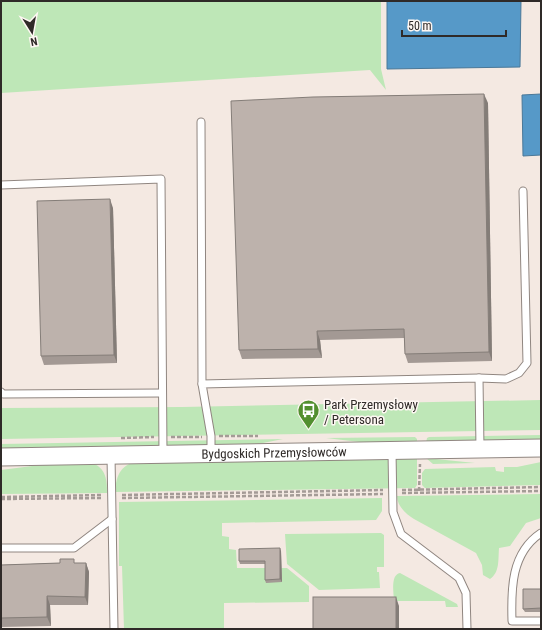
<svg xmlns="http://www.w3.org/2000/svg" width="542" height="630" font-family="'Roboto Condensed',sans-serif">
<rect width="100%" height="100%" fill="#f4e9e2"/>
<g fill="#bee7b7">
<polygon points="1,1 381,1 381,69 386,90 370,70 1,93"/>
<polygon points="541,400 541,430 1,439 1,408 182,407"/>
<polygon points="541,435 541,441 426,443 427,438 429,437"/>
<polygon points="415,437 417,439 417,443 368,443 326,438"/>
<polygon points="283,439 253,445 1,450 1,444"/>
<path d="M 417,458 L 417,485 L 415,488 L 115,492 C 116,479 118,469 131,463 Z"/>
<polygon points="426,458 475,463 433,464"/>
<polygon points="541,462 541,485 425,488 422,485 422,473 425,469 495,467 496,471 504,472 504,467 517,467"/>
<path d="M 92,463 C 106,468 107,480 107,493 L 1,494 L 1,470 L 40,465 Z"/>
<path d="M 541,494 L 541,518 L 526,523 L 510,546 L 499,548 C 498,560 500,572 490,579 L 483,575 L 482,565 L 476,553 L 414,519 C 406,514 397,506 397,496 Z"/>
<polygon points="382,498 382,511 376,520 222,523 222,536 229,537 229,549 236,550 237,568 287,568 309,586 309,602 224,603 224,629 124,629 122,566 119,566 119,502"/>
<polygon points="381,533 384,535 384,567 377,567 377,572 379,572 380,588 319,590 287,564 285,534"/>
<path d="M 400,573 L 457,604 L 458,607 L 446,607 L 445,601 L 394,601 C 394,593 390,575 400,573 Z"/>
</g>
<g fill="#5699c8" stroke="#4a7898">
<polygon points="387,1 521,1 520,67 387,69"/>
<polygon points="541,94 541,155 523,156 522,95"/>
</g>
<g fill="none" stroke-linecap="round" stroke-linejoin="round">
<defs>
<g id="service">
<polyline points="201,122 202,384"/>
<polyline points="1,185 161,179 163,454"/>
<polyline points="479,378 506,379 519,373 527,363 523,191"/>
<polyline points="1,392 3,394 162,393"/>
<polyline points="392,451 393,512 401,534 459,578 466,593 467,629"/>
<polyline points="211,453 211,436 202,384 479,378 480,449"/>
<polyline points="111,456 114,629"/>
<path d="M 541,533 C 511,553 511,589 512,621 L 541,621"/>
<polyline points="1,548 74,548 112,519"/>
</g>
<g id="tertiary">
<path id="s1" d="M 1,457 L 541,448"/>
</g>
</defs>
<use href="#service" stroke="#908680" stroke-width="9"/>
<use href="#tertiary" stroke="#908680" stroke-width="19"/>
<g stroke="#a49b96" stroke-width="2.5" stroke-dasharray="4 2" stroke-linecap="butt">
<polyline points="219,436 258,436"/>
<polyline points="171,437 202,437"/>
<polyline points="121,438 154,437"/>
<polyline points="402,490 541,487"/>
<polyline points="419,491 420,464"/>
<polyline points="402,493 541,491"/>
<polyline points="122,495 383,490"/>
<polyline points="1,497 103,495"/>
<polyline points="122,498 383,494"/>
<polyline points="1,499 103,498"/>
</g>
<use href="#service" stroke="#fff" stroke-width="7"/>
<use href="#tertiary" stroke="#fff" stroke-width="17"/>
</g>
<g fill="#a39994">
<polygon points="488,103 492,361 408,363 405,354 404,338 320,340 322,358 242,359 239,350"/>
<polygon points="113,208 117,363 44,365 41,356"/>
<polygon points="281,551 282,582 266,583 265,580 265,564 240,564 239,561"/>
<polygon points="60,563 86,563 89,572 88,605 50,605 51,626 1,627 1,565"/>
<polygon points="541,589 541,612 525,612 523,609"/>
</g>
<g fill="#847d78">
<polygon points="484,94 488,103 492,361 489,352"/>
<polygon points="110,199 113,208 117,363 114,355"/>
<polygon points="317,331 320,340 322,358 318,349"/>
<polygon points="280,548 281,551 282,582 280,579"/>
<polygon points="86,563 89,572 88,605 85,597"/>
<polygon points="47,596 50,605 51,626 47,617"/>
<polygon points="396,597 399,606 399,629 396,629"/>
</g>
<g fill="#bdb2ac" stroke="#847d78">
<polygon points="484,94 489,352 405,354 404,329 317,331 318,349 239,350 231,101 313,97"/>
<polygon points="110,199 114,355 41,356 37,201"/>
<polygon points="280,548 280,579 265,580 265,561 239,561 239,549"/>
<polygon points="60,559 74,559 74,563 86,563 85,597 47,596 47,617 1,618 1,565 60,563"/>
<polygon points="523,589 541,589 541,608 523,609"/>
<rect x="313" y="597" width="83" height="32"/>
</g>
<defs>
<symbol id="bus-pin" viewBox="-11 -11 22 30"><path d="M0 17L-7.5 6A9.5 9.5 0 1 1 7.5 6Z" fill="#528f2f" stroke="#fef7f3"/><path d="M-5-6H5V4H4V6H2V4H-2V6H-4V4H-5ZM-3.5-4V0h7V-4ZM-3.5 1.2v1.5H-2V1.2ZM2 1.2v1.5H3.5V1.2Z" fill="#fff"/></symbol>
</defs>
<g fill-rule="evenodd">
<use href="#bus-pin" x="296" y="398" width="25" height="34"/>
</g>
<g text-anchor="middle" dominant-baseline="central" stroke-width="3" stroke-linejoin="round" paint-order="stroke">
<g font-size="13" fill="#2f2a28" stroke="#fef7f3" text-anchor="start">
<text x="324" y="404">Park Przemysłowy<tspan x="324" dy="15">/ Petersona</tspan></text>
</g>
<g font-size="13" fill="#2f2a28" stroke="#fef7f3">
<text stroke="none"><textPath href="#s1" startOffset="273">Bydgoskich Przemysłowców</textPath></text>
</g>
</g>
<rect width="542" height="630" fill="none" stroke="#2f2a28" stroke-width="4"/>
<g transform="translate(32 32) rotate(169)" stroke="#fef7f3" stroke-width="3" paint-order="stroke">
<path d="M0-3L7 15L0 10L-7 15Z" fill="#2f2a28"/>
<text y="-6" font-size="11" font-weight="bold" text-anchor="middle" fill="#2f2a28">N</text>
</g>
<path d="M402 30v6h104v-6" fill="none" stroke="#2f2a28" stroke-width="2"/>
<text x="408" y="30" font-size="12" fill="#2f2a28" stroke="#fef7f3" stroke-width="3" paint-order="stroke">50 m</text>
</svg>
